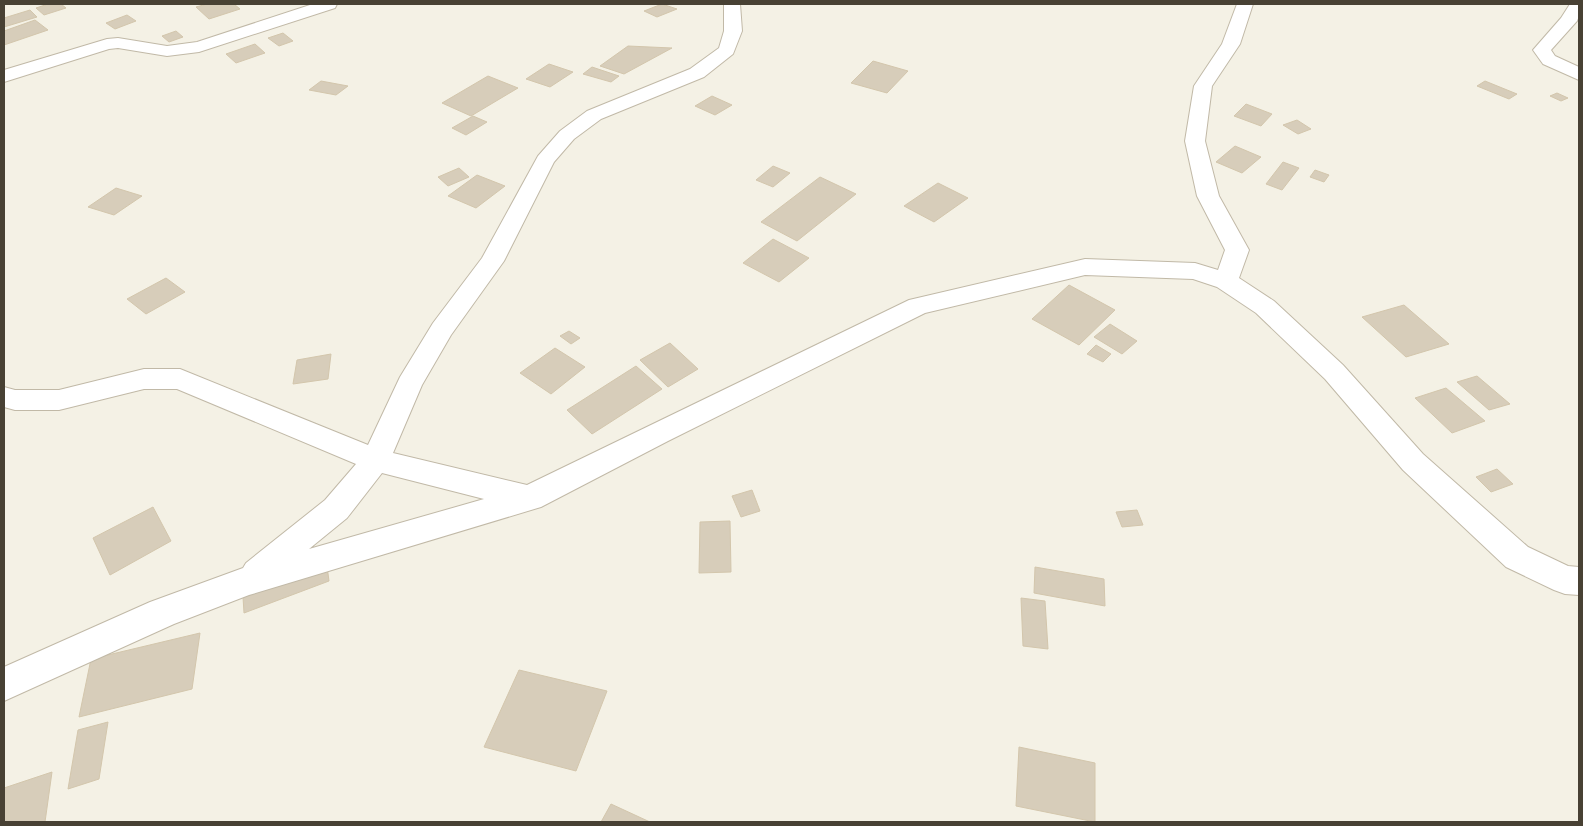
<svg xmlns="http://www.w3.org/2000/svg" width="1583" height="826" font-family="Signika,sans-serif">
<rect width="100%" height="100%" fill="#f4f1e5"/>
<g fill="#d7cdba" stroke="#d3c6ac">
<polygon points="48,4 61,4 66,8 44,15 36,8"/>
<polygon points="207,4 234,4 240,9 209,19 196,7"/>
<polygon points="662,4 677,9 657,17 644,11"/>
<polygon points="30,10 37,17 4,27 4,18"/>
<polygon points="127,15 136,21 115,29 106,23"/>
<polygon points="35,20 48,30 4,45 4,31"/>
<polygon points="176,31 183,37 169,42 162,36"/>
<polygon points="283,33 293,41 279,46 268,38"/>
<polygon points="255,44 265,53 236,63 226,54"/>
<polygon points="628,46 672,48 624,74 600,66"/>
<polygon points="873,61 908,71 887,93 851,83"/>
<polygon points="549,64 573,72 550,87 526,79"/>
<polygon points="592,67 619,76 611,82 583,74"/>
<polygon points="488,76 518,88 471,116 442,103"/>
<polygon points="321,81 348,86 336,95 309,90"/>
<polygon points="1485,81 1517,94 1509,99 1477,86"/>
<polygon points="1557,93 1568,98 1561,101 1550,96"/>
<polygon points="712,96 732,105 715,115 695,106"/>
<polygon points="1246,104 1272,114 1261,126 1234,116"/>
<polygon points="473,116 487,122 466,135 452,128"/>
<polygon points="1297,120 1311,129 1298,134 1283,125"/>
<polygon points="1235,146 1261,157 1242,173 1216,162"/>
<polygon points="1283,162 1299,168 1282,190 1266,184"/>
<polygon points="773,166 790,173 773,187 756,180"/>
<polygon points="459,168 469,177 448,186 438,177"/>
<polygon points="1315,170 1329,175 1324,182 1310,177"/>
<polygon points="477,175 505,186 476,208 448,196"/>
<polygon points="820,177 856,194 797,241 761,222"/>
<polygon points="938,183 968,198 934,222 904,206"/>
<polygon points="116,188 142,196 114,215 88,207"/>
<polygon points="773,239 809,258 779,282 743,263"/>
<polygon points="166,278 185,292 146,314 127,299"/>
<polygon points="1069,285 1115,310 1079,345 1032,319"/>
<polygon points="1404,305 1449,344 1406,357 1362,317"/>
<polygon points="1110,324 1137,341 1122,354 1094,337"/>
<polygon points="569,331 580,338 571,344 560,336"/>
<polygon points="670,343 698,369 668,387 640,360"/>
<polygon points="1096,345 1111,354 1103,362 1087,354"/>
<polygon points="555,348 585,367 551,394 520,373"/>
<polygon points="331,354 328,379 293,384 297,360"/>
<polygon points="636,366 662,389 592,434 567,410"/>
<polygon points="1477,376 1510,404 1489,410 1457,382"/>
<polygon points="1446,388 1485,421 1452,433 1415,398"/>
<polygon points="1497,469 1513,484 1491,492 1476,477"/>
<polygon points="752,490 760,511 741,517 732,496"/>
<polygon points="153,507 171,541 110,575 93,538"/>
<polygon points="1137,510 1143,525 1122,527 1116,512"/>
<polygon points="730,521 731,572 699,573 700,522"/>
<polygon points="327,566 329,581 244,613 243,597"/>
<polygon points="1035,567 1104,579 1105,606 1034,593"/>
<polygon points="1021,598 1045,601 1048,649 1023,646"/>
<polygon points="200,633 192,689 79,717 91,659"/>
<polygon points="519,670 607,691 576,771 484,747"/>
<polygon points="108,722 99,779 68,789 78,730"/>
<polygon points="1019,747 1095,763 1095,822 1016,806"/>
<polygon points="52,772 45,822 4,822 4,788"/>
<polygon points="611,804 650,822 601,822"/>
</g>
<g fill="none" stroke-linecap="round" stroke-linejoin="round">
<defs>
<g id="street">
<polygon points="313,4 337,4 335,8 199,52 167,56 118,48 109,49 4,82 4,70 107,39 118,38 167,46 197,42"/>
<path d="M 724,4 L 740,4 L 742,31 L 733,54 L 704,77 L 601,119 L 574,139 L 554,162 L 504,261 L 451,335 L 422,385 L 393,453 L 527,485 L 909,300 L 1085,259 L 1195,263 L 1218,270 L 1225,250 L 1197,196 L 1185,141 L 1194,86 L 1222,44 L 1237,4 L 1253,4 L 1240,44 L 1212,86 L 1205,141 L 1219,196 L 1249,250 L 1239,278 L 1274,301 L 1343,365 L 1423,454 L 1528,547 L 1568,566 L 1579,567 L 1579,595 L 1565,594 L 1554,590 L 1506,567 L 1403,470 L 1325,379 L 1256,313 L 1217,287 L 1193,279 L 1085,275 L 925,313 L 668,441 L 541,507 L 249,595 L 174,624 L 4,701 L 4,667 L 150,602 L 243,568 L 246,563 L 325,500 L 356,464 L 177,389 L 144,389 L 59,410 L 15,410 L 4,407 L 4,387 L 15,390 L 59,390 L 144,369 L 180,369 L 368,445 L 400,377 L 433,323 L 482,258 L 538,156 L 560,131 L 587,111 L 690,69 L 719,48 L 724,31 ZM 382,473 L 484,499 L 309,549 L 347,518 Z"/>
<polygon points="1570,4 1579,4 1579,16 1577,21 1551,50 1555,56 1579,67 1579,80 1543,64 1533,50 1561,18"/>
</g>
</defs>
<use href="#street" stroke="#c1b9a7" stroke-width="2"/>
<use href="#street" fill="#fff" fill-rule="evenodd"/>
</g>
<rect width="1583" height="826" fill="none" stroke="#484134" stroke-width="10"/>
</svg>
